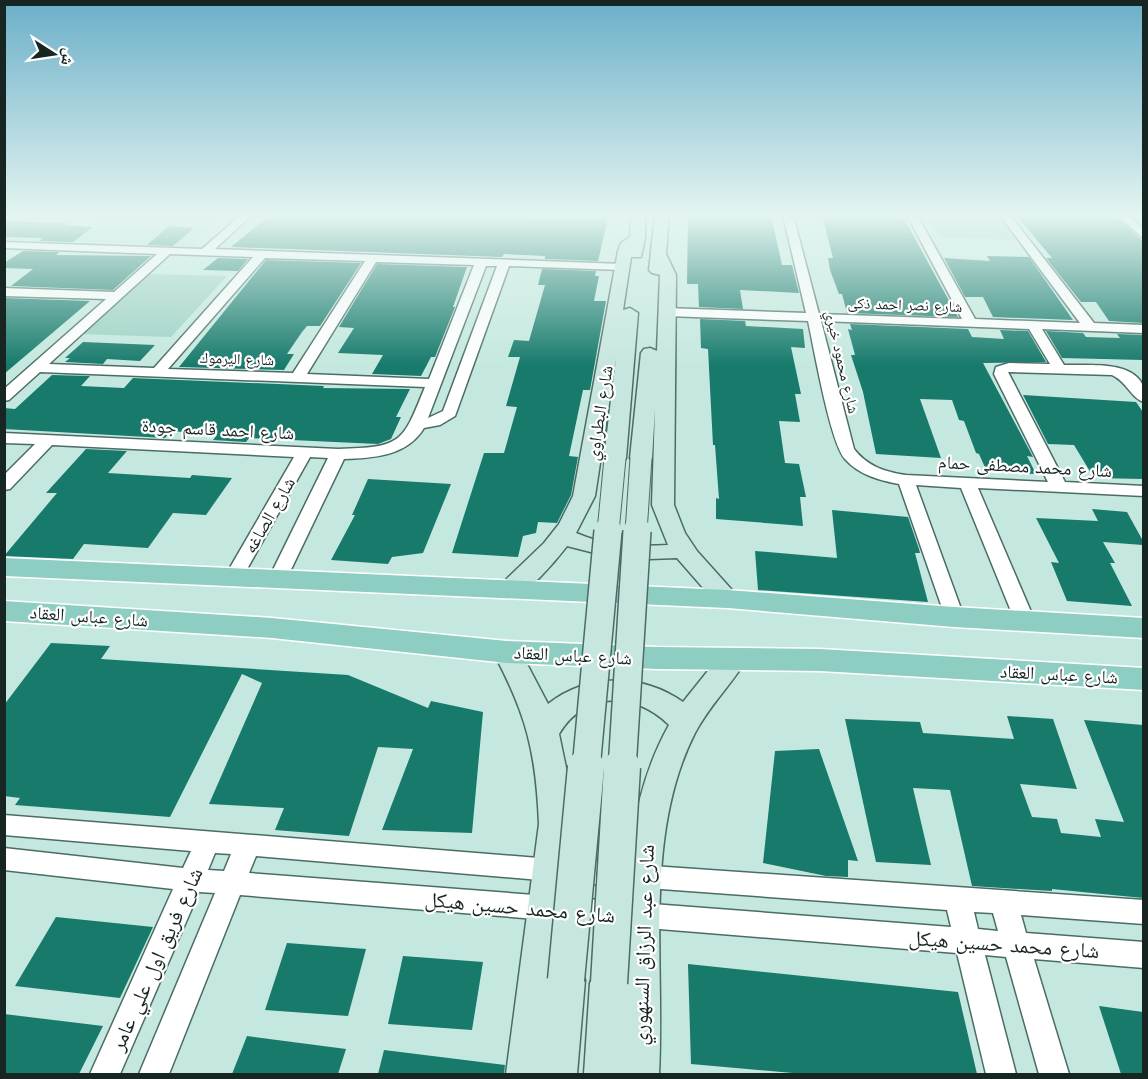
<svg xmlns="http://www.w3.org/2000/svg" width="1148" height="1079" font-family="'Work Sans','Noto Naskh Arabic',sans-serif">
<rect width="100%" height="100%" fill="#c4e8df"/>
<polygon fill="#b2dfd4" points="106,215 224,215 191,245 71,241"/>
<g fill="#9dd1c5">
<polygon points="926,215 998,215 1016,240 939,237"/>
<polygon points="146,274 227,276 171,337 78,334"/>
</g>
<g fill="#177a6b">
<polygon points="270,215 428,215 608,218 598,261 545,259 545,256 504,254 502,257 231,247"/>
<polygon points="688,215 771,215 782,265 792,265 799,293 740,290 743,309 699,307 698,284 687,284"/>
<polygon points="822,215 902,215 958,317 847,313 842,294 839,294 830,270 828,258 833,258"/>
<polygon points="1016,215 1115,215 1143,241 1143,323 1109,321 1096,302 1081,302 1046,258 1052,258"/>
<polygon points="4,221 68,223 64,225 93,227 73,242 39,241 43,238 4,237"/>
<polygon points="169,226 194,228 173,246 147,245"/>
<polygon points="23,251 59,252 56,255 151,256 113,290 11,286 33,269 4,268 4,263"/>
<polygon points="987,256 1029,257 1073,320 993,317 983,297 965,297 944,258 990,261"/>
<polygon points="218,258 248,259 238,271 203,270"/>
<polygon points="266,260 361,263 320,326 307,326 302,332 287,354 294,354 284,370 179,367"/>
<polygon points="377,264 467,267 453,307 455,307 435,357 431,357 421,376 372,374 383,355 338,353 354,328 339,327"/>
<polygon points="542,269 596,271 595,276 599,276 594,301 606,301 590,390 583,390 569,456 578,457 571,495 557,523 538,522 536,533 523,536 518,557 452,553 484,453 504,453 517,407 506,406 520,357 508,357 514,340 529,341 545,285 538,285"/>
<polygon points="4,298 90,301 4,374"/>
<polygon points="700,319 745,321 746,326 803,329 805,348 791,347 801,394 795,394 800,422 779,421 785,463 799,464 806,497 800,497 803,526 716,519 716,498 719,499 715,445 713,445 708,349 701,348"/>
<polygon points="850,324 968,329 972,337 1004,339 1000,330 1028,331 1046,362 983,363 1033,457 1027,456 1036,474 987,472 979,454 976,453 964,421 959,420 952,400 920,399 941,458 876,454 863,392 851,355 855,355 848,329 852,330"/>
<polygon points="1046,331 1083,333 1086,337 1120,338 1117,334 1143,335 1143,360 1062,358"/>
<polygon points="83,342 155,345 140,361 107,359 103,364 65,362 70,358 65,358"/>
<polygon points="52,375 90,376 81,386 124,388 133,378 324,386 323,388 410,389 396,417 401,417 391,439 378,444 249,438 246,442 213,440 217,435 171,431 165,438 4,429 4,408 15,409"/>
<polygon points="1023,395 1136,402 1143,412 1143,479 1094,478 1074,445 1048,444"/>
<polygon points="86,449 127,451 108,473 190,478 192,475 232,478 206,515 173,513 148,548 84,544 73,559 4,556 57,493 46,493"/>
<polygon points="368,479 451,484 423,553 392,557 388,564 331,560 355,515 352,515"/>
<polygon points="1092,509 1127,512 1143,541 1143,545 1103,542 1115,563 1110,563 1132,606 1067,601 1051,562 1059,563 1036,518 1098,521"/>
<polygon points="832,510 908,517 919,549 920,553 915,553 928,602 758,590 755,551 837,558"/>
<polygon points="51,643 110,646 101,659 348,675 428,708 431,701 483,712 472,833 382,830 413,749 378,747 349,836 275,830 284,808 209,804 262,683 242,674 170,817 15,805 20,798 4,796 4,705"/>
<polygon points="1007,716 1053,719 1077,789 1020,784 1032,817 1057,819 1061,833 1101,837 1095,819 1124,822 1084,720 1143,725 1143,898 1052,889 1052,891 972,886 950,790 913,788 931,865 876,862 845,719 920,722 923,733 1014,739"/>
<polygon points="819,749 858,861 848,860 848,877 826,876 763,863 775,751"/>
<polygon points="56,917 153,927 120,998 15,986"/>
<polygon points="287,943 366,949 348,1016 265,1010"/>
<polygon points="403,956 483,962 472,1030 388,1024"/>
<polygon points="688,964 958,992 977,1074 804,1074 691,1064"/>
<polygon points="1099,1006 1143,1012 1143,1074 1121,1074"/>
<polygon points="4,1014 103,1026 79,1074 4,1074"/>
<polygon points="247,1036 346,1049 338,1074 232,1074"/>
<polygon points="384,1050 505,1065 504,1074 378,1074"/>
</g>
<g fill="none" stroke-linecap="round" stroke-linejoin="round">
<defs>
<g id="street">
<path d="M 241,215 L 252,215 L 215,249 L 622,264 L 628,267 L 622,270 L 509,266 L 455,416 L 440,425 L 424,428 C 407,456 374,458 344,459 L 286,580 L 284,584 L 270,584 L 268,580 L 328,458 L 310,457 L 242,578 L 240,582 L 226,582 L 224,578 L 294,457 L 52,445 L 10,489 L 4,490 L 4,475 L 35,444 L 4,443 L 4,433 L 338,449 C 402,447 402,444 425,387 L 40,372 L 9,400 L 4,401 L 4,389 L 106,299 L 4,296 L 4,288 L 114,292 L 157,254 L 4,248 L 4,242 L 202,249 ZM 170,254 L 253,257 L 154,368 L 49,364 ZM 265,258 L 365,261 L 293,373 L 168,369 ZM 376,262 L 474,265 L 429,379 L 307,374 ZM 486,266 L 497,266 L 443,411 L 428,418 Z"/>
<path d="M 783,215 L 793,215 L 819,314 L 962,319 L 907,215 L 917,215 L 975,319 L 1080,323 L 1000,215 L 1010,215 L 1094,323 L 1144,325 L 1144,333 L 1042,329 L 1064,365 C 1087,366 1134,359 1144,388 C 1145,391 1144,398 1144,402 C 1132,399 1127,382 1112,375 L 1008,372 L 1065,482 L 1144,486 L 1144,496 L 978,488 L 1035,621 L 1032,626 L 1025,628 L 1018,626 L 1015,621 L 961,488 L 916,485 L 964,617 L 961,622 L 954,624 L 947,622 L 899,484 C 879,480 859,475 845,459 C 830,442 814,348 808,321 L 666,316 L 660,312 L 666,308 L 806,313 ZM 821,321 L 1029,329 L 1050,364 L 1009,363 L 996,367 L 994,374 L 1048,482 L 906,475 C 885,472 867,466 854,449 Z"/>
<polygon points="1117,215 1128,215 1144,230 1144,239"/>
<path d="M 4,815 L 551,859 L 1144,900 L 1144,924 L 1021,915 L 1026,933 L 1144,942 L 1144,968 L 1034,959 L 1069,1074 L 1039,1074 L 1006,957 L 985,955 L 1016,1074 L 986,1074 L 957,953 L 240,895 L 169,1074 L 139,1074 L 215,893 L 199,892 L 120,1074 L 90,1074 L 173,889 L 4,870 L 4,848 L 183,868 L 191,851 L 4,835 ZM 215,853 L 231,854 L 224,871 L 208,870 ZM 256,856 L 551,881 L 947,910 L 951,927 L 249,873 ZM 974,912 L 993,913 L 998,931 L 978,929 Z"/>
</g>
<g id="secondary">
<path d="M 631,215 L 645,215 L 645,238 L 641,257 L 631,257 L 623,310 L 630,308 L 638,313 L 626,458 L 623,463 L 615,464 L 607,463 L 604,458 L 616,358 L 595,496 L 576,533 C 606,546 636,547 668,545 L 652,505 L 655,409 L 652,458 L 649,463 L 641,464 L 633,463 L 630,458 L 641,353 L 644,349 L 650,348 L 657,351 L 660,275 L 652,273 L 649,270 L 655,215 L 669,215 L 666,254 L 676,275 L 674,505 L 685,533 L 697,551 L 740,599 L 736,605 L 727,607 L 718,605 L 677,558 L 622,560 L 567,546 C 557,559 525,598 509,598 C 507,598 500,596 499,596 L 495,590 L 544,543 L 559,524 L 573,496 L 618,251 L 621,243 L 630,237 Z"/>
<path d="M 507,642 L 517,645 L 548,704 C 587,673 642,673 683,702 L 723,652 L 733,649 L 743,652 L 747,659 C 731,685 709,706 695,733 C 643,835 665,964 659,1074 L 584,1074 L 590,983 L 596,970 L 609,965 L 622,970 C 625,886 627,800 669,725 C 636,692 585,690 559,734 L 569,782 L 571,824 L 557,965 L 566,962 L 579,967 L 585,980 L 577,1074 L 506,1074 L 539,824 C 536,753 527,715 493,652 L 497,645 Z"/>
</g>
<g id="primary">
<polygon points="4,558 727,590 954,607 1144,618 1144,638 954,627 727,608 4,576"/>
<polygon points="4,601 272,618 507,641 657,647 820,649 1144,668 1144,690 820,671 657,669 507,663 272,638 4,621"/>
</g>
</defs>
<use href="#street" stroke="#4b6c64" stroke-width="3"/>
<use href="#secondary" stroke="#4b6c64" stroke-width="3"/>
<use href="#primary" stroke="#fff" stroke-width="3"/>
<use href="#street" fill="#fff" fill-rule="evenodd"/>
<use href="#secondary" fill="#c7e6e0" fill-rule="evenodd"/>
<use href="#primary" fill="#8ecdc1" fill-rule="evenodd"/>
<defs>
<g id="secondary-bridge-far2">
<polyline points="608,532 615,458"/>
<polyline points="636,532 641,458"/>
</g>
<g id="secondary-bridge-far1">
<polyline points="586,769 608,531"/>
<polyline points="622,769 637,531"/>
</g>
<g id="secondary-bridge">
<polyline points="566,980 586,767"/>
<polyline points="609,983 622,767"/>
</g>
</defs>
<use href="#secondary-bridge-far2" stroke="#4b6c64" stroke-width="23" stroke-linecap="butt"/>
<use href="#secondary-bridge-far1" stroke="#4b6c64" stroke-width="30" stroke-linecap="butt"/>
<use href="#secondary-bridge" stroke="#4b6c64" stroke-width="39" stroke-linecap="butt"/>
<use href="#secondary-bridge-far2" stroke="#c7e6e0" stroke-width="21"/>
<use href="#secondary-bridge-far1" stroke="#c7e6e0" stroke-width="27"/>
<use href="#secondary-bridge" stroke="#c7e6e0" stroke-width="36"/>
</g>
<linearGradient id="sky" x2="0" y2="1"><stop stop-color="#6bafc8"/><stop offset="0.59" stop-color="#e4f5f1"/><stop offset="1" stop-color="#e4f5f1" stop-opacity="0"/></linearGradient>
<rect width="1148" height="366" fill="url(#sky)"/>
<g text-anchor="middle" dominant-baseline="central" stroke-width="4.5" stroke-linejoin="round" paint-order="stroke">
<g font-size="15" fill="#182623" stroke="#fff">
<text transform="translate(905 305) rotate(2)">شارع نصر احمد ذكى</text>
<text transform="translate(237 359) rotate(2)">شارع اليرموك</text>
<text transform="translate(842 362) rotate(77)">شارع محمود خيري</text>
</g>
<g font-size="18" fill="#182623" stroke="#fff">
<text transform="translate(599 413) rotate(-81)">شارع البطراوي</text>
<text transform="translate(218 429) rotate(3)">شارع احمد قاسم جودة</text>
<text transform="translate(1025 466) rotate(3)">شارع محمد مصطفى حمام</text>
<text transform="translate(269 515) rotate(-60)">شارع الصاغه</text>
<text transform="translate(89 616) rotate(4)">شارع عباس العقاد</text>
<text transform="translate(573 655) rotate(3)">شارع عباس العقاد</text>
<text transform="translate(1059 674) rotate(3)">شارع عباس العقاد</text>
</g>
<g font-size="21" fill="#182623" stroke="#fff">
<text transform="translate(520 907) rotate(5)">شارع محمد حسين هيكل</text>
<text transform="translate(1004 944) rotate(4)">شارع محمد حسين هيكل</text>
<text transform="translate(643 945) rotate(-88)">شارع عبد الرزاق السنهوري</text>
<text transform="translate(156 959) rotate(-66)">شارع فريق اول علي عامر</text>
</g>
</g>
<rect width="1148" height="1079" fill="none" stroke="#182623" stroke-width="12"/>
<g transform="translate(54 54) rotate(102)" stroke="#ffffff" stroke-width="4.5" paint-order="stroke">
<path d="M0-4.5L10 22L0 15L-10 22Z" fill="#182623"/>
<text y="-9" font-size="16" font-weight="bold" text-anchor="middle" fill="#182623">ش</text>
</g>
</svg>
